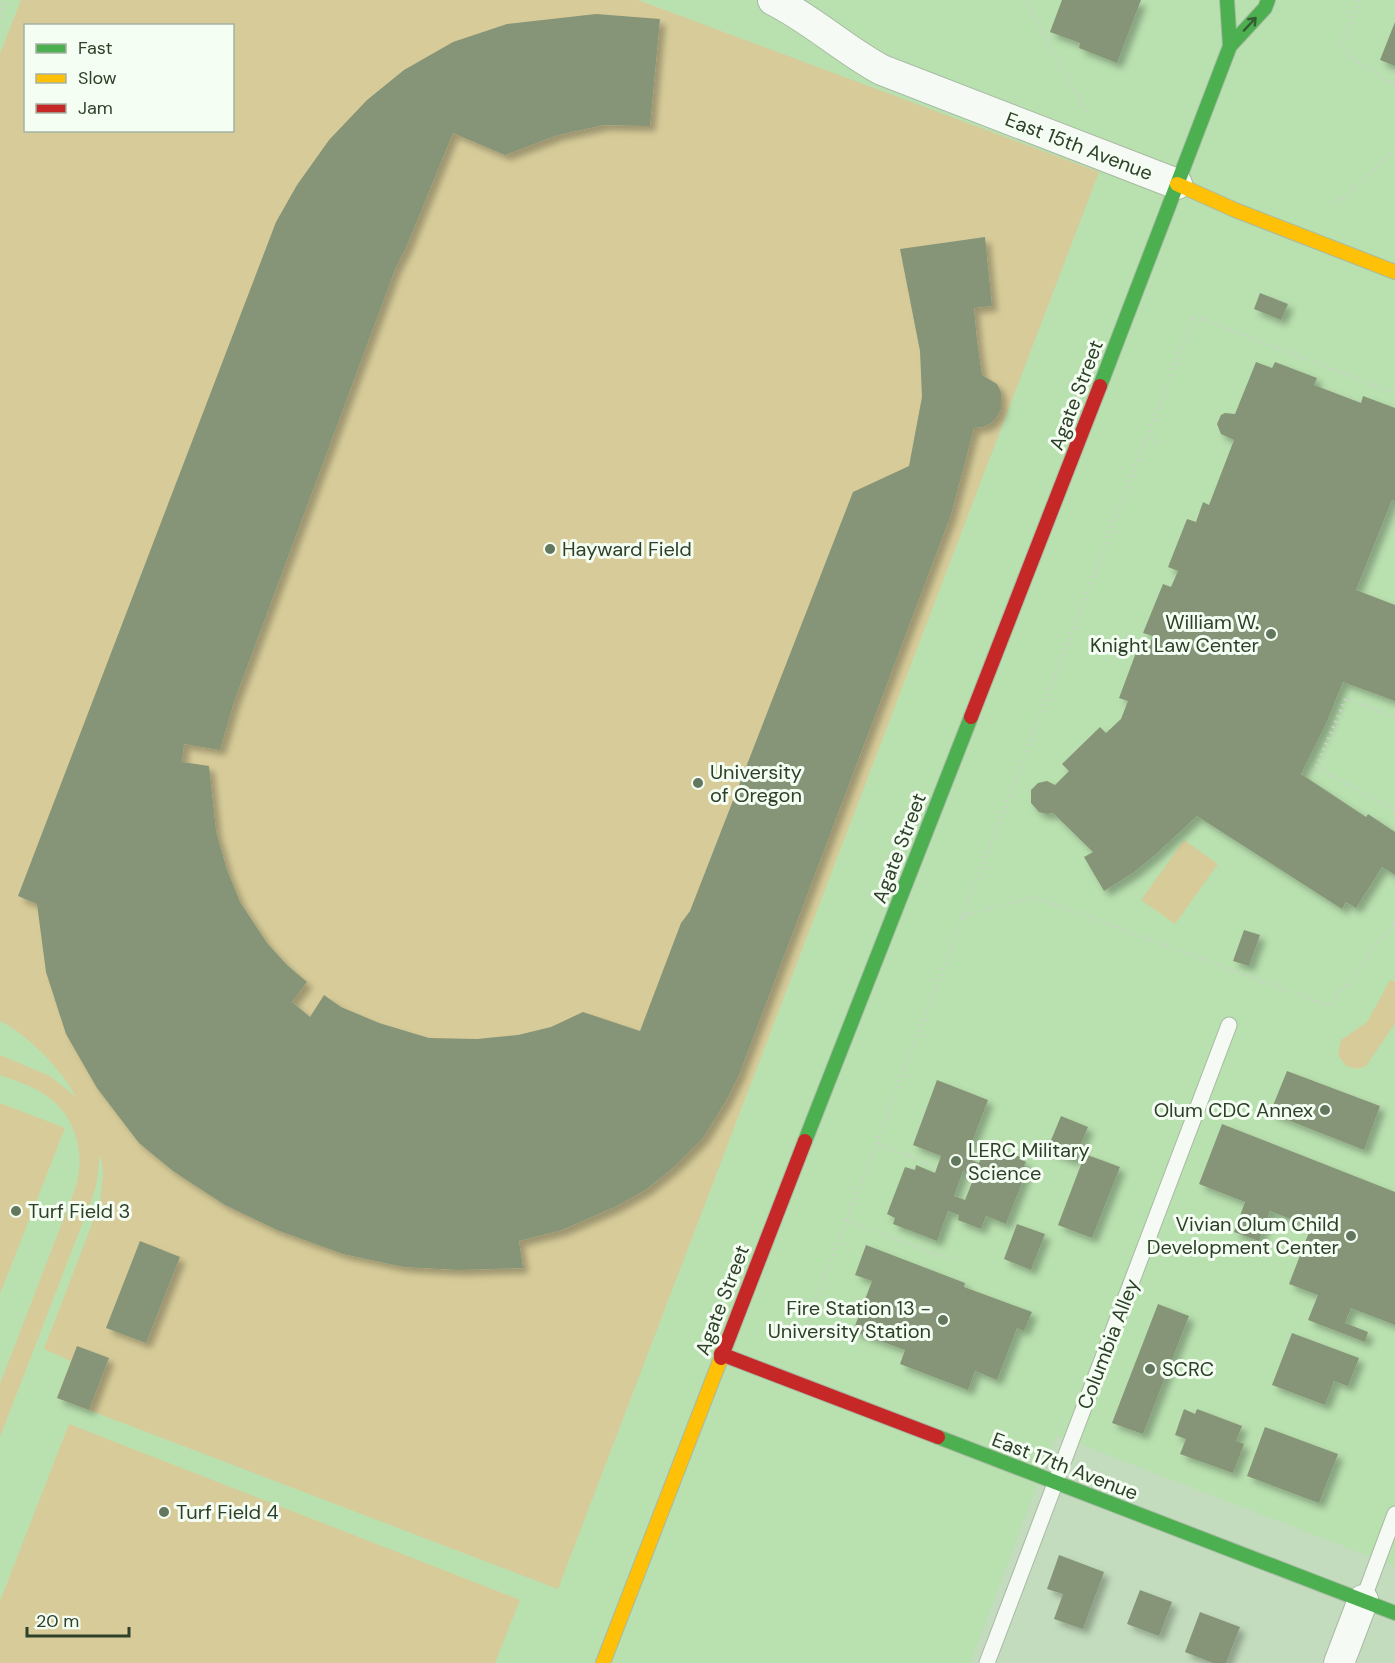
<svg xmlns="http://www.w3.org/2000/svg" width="1395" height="1663" font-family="'DM Sans',sans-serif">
<defs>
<filter id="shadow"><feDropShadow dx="5.5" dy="5.5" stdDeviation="3" flood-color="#0004"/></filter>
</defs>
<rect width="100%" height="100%" fill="#c3dcbd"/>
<path fill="#b9e0af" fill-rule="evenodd" d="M 0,0 L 1395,0 L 1395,1566 L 1056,1435 L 970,1663 L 0,1663 ZM 26,26 L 232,26 L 232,130 L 26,130 Z"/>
<g fill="#d7cc99" fill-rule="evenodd">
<path d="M 21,0 L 638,0 L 1099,172 L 558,1589 L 57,1398 L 71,1361 L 44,1349 L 100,1203 L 103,1172 L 100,1153 L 97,1181 L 93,1196 L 0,1437 L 0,1384 L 75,1189 C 87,1152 75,1111 39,1091 C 27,1084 13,1080 0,1075 L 0,1055 L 50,1076 L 76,1097 C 62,1070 27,1034 0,1021 L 0,54 ZM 26,26 L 232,26 L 232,130 L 26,130 Z"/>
<polygon points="1184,840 1218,864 1175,924 1141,900"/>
<polygon points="1390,980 1395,982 1395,1023 1366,1066 1358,1069 1346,1066 1338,1055 1341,1040 1367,1022"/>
<polygon points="0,1103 65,1128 0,1294"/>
<polygon points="69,1424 520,1600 495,1663 0,1663 0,1601"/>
</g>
<g fill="#869478" fill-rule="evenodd" filter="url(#shadow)">
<polygon points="1062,0 1141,0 1117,63 1079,48 1080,43 1050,32"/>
<polygon points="596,14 660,19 650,126 604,125 558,135 505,155 453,133 406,248 396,267 234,702 220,750 184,744 182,762 209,766 216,831 227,870 240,902 267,943 287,965 307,982 292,1002 310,1017 324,995 341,1007 379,1023 429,1038 477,1039 518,1035 551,1027 583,1012 640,1031 681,923 690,911 853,492 909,466 922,397 920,351 900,249 985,237 992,306 974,308 977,341 982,375 997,384 1001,392 1001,409 997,417 991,423 983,427 974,428 951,515 739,1075 726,1101 703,1138 675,1166 647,1189 615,1207 562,1230 519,1241 523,1268 459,1270 404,1267 343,1254 277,1230 225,1205 173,1171 139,1143 97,1088 66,1034 46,972 37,904 18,896 276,222 297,185 329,140 367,100 404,70 453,42 507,24"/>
<polygon points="1395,22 1395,66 1380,60"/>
<polygon points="1260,293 1288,304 1281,320 1254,309"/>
<polygon points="1256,362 1272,368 1275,362 1317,378 1314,385 1361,403 1363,396 1395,408 1395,501 1392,500 1356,590 1395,605 1395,701 1343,682 1325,726 1301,774 1366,817 1368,814 1395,832 1395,875 1382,867 1356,908 1346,902 1342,909 1197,816 1155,855 1133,873 1104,891 1084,857 1093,852 1053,813 1047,814 1039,812 1031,803 1031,790 1038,783 1047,781 1055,785 1069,771 1062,764 1100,727 1106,733 1121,719 1128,701 1119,698 1137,650 1146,653 1153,636 1143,633 1163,584 1171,587 1178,571 1168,567 1187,519 1196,522 1203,502 1209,505 1234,440 1221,434 1217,424 1221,415 1225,413 1235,414"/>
<polygon points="1244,930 1260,935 1249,966 1233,961"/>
<polygon points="1287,1071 1380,1106 1364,1150 1270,1113"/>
<path d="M 937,1080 L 988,1100 L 966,1158 L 979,1163 L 987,1144 L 1020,1157 L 1019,1159 L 1026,1162 L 1024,1166 L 1028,1167 L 1006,1224 L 986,1216 L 981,1229 L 958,1220 L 959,1215 L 948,1211 L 937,1241 L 893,1224 L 895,1218 L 887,1214 L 905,1167 L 915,1170 L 916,1165 L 935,1173 L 941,1156 L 913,1145 ZM 963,1171 L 975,1175 L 965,1200 L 954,1196 Z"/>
<polygon points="1061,1116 1088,1127 1074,1161 1047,1150"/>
<polygon points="1222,1124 1395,1192 1395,1325 1351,1308 1345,1323 1368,1332 1365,1342 1308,1320 1318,1295 1289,1284 1311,1227 1270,1211 1259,1241 1234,1232 1245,1202 1199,1184"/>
<polygon points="1085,1154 1120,1167 1092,1238 1058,1225"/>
<polygon points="1017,1224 1045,1234 1031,1270 1004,1259"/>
<polygon points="140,1241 180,1257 146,1343 106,1328"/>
<polygon points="866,1245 965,1283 964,1287 1032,1312 1024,1331 1017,1328 997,1380 975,1371 968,1390 900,1364 905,1350 853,1331 872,1281 855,1275"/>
<polygon points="1158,1304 1189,1316 1143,1434 1112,1423"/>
<polygon points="1292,1333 1359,1358 1348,1386 1334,1381 1325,1405 1272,1385"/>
<polygon points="77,1346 109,1358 89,1410 57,1398"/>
<polygon points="1184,1409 1195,1414 1197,1409 1242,1426 1236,1441 1244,1444 1233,1473 1180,1454 1186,1439 1175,1435"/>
<polygon points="1265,1427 1338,1454 1319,1503 1247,1476"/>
<polygon points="1059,1555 1104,1572 1083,1629 1054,1619 1063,1594 1047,1589"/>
<polygon points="1140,1590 1172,1602 1159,1636 1127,1624"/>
<polygon points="1200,1612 1240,1627 1226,1663 1213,1663 1185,1652"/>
</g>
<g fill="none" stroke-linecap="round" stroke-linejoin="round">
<defs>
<g id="lane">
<polyline points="1363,1600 1395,1514"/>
<polyline points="987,1663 1229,1025"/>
</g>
<g id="street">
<path d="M 773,0 C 813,20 843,49 882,70 L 1177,184"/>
<polyline points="1339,1663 1363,1600"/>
</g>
<g id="fast">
<polyline points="1227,0 1230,46"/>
<polyline points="1100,386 1230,46 1265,8 1268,0"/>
<polyline points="805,1141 971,717"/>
<polyline points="938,1437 1395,1613"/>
</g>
<g id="slow">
<polyline points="1177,184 1235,210 1395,272"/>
<polyline points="603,1663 721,1358"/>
</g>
<g id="jam">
<polyline points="971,717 1100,386"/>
<polyline points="721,1354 938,1437"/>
<polyline points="721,1358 805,1141"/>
</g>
</defs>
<use href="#lane" stroke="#a8baa3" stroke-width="17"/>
<use href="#street" stroke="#a8baa3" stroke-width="32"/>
<use href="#fast" stroke="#a8baa3" stroke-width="16"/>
<use href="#slow" stroke="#a8baa3" stroke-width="16"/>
<use href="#jam" stroke="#a8baa3" stroke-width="16"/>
<g stroke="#cad2c8" stroke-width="4" stroke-dasharray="1.5 4.5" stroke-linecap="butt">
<polyline points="1025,0 1088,115"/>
<polyline points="1359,0 1342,43 1348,55 1395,86"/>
<polyline points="0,16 6,0"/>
<polyline points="1338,203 1395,149"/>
<polyline points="1146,437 1161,443"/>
<polyline points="1395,718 1346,698 1316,768 1395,809"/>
<polyline points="962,916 1035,897 1327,1005 1330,1005 1395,921"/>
<polyline points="876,1143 937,1167"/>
<polyline points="846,1220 940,1256 956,1258"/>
<polyline points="803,1334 1193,316 1395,393"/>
</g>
<use href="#lane" stroke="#f6faf5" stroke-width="15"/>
<use href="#street" stroke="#f6faf5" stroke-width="30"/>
<use href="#fast" stroke="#4caf50" stroke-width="14"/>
<use href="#slow" stroke="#ffc107" stroke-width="14"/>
<use href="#jam" stroke="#c62828" stroke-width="14"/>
</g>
<defs><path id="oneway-shaft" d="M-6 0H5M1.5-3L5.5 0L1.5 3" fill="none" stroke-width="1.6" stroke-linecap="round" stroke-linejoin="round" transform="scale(1.5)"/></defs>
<use stroke="#365c33" href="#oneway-shaft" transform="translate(1250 24) rotate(-47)"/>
<g fill="#62775d" stroke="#f5fef3" stroke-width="2">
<circle cx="550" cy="549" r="6"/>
<circle cx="1271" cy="634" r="6"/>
<circle cx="698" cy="783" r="6"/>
<circle cx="1325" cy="1110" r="6"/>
<circle cx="956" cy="1161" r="6"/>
<circle cx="16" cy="1211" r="6"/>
<circle cx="1351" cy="1236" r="6"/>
<circle cx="943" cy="1320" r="6"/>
<circle cx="1150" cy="1369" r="6"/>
<circle cx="164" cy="1512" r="6"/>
</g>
<g text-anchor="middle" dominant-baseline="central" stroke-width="6" stroke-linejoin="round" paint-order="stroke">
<g font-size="20" fill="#2e4029" stroke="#f5fef3">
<text transform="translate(1079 146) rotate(21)">East 15th Avenue</text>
<text transform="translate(1076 395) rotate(-69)">Agate Street</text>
<text transform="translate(899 848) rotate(-69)">Agate Street</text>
<text transform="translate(722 1300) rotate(-69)">Agate Street</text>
<text transform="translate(1108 1344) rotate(-69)">Columbia Alley</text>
<text transform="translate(1065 1466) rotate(21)">East 17th Avenue</text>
</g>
<g font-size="20" fill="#2e4029" stroke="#f5fef3" text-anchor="start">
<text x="562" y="549">Hayward Field</text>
<text x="1259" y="622" text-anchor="end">William W.<tspan x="1259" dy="23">Knight Law Center</tspan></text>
<text x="710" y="772">University<tspan x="710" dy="23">of Oregon</tspan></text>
<text x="1313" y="1110" text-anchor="end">Olum CDC Annex</text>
<text x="968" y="1150">LERC Military<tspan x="968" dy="23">Science</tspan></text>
<text x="28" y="1211">Turf Field 3</text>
<text x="1339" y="1224" text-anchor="end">Vivian Olum Child<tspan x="1339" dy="23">Development Center</tspan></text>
<text x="931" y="1308" text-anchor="end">Fire Station 13 -<tspan x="931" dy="23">University Station</tspan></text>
<text x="1162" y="1369">SCRC</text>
<text x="176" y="1512">Turf Field 4</text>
</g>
</g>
<rect x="24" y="24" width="210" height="108" fill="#f5fef3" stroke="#a5b2a2" stroke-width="1.5"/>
<rect x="36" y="44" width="30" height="9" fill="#4caf50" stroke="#a5b2a2" stroke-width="1.5"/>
<text x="78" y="54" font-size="18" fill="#2e4029">Fast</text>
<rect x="36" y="74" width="30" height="9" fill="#ffc107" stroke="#a5b2a2" stroke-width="1.5"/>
<text x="78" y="84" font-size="18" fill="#2e4029">Slow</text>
<rect x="36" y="104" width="30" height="9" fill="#c62828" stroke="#a5b2a2" stroke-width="1.5"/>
<text x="78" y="114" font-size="18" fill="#2e4029">Jam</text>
<path d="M27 1627v9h102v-9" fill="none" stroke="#2e4029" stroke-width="3"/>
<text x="36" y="1627" font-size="18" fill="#2e4029" stroke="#f5fef3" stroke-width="4.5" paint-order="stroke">20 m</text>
</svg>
